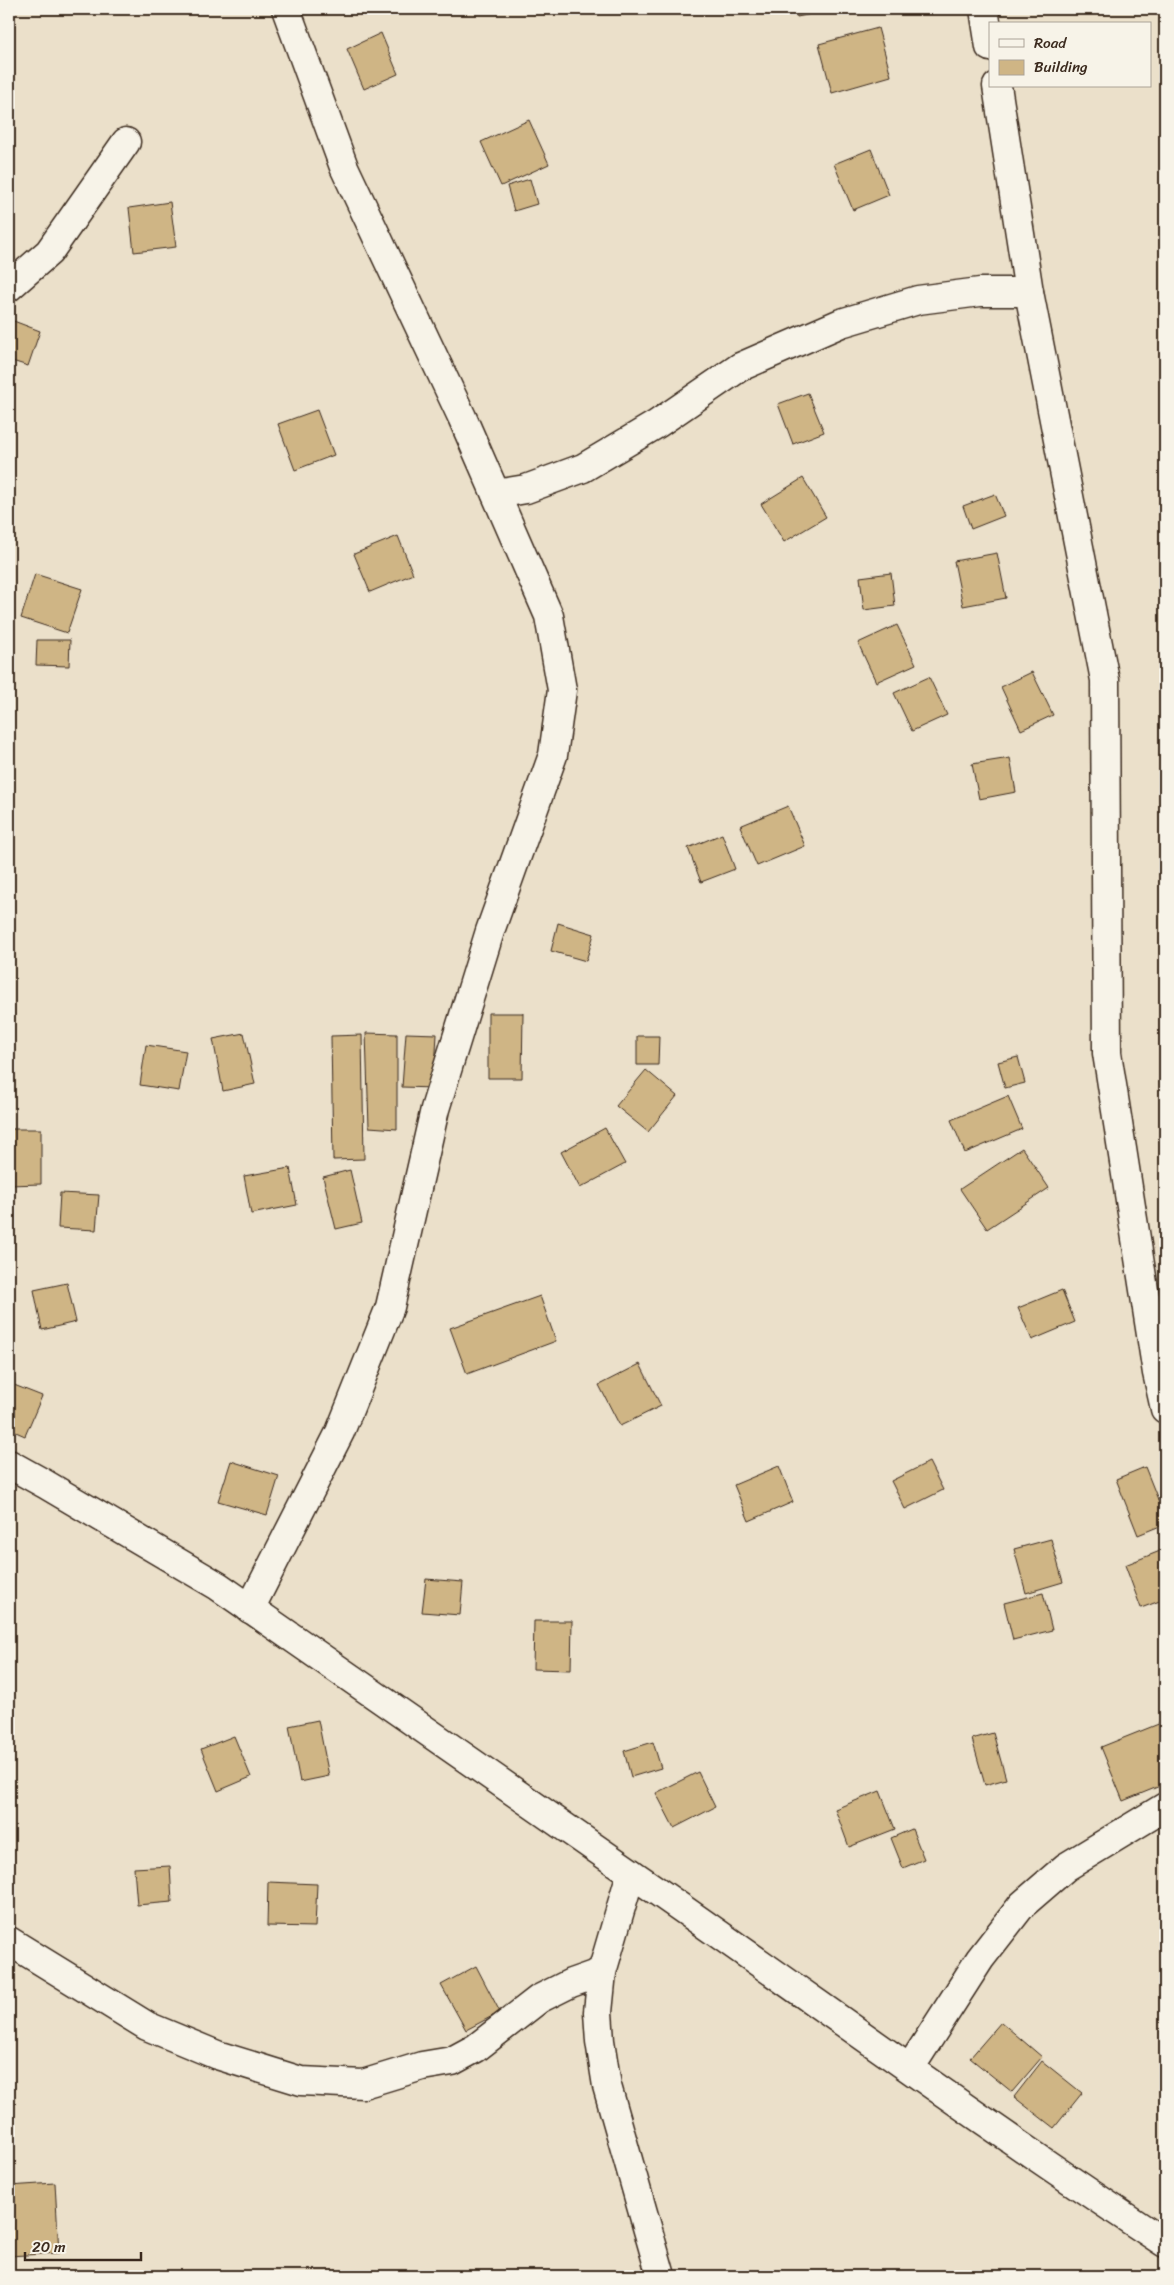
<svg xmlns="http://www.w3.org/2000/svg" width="1174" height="2285" font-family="Sriracha,sans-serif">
<rect width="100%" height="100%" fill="#ebe0ca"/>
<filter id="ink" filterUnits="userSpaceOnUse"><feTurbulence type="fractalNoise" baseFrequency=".02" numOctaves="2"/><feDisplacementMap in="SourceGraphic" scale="10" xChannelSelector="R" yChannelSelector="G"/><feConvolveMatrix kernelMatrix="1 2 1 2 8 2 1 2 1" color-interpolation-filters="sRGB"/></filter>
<g filter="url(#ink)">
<g fill="#cfb585" stroke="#3b2a1e">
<polygon points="795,9 835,9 797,17"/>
<polygon points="878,28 891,76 832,93 819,44"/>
<polygon points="381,33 398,74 364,89 347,49"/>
<polygon points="529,120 549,164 501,186 481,142"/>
<polygon points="871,149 889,195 853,210 834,164"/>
<polygon points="530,179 537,204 514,211 507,186"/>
<polygon points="170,202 176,247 134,252 129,208"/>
<polygon points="11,320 40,331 28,366 9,360 9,326"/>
<polygon points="808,393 824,432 793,444 778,404"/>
<polygon points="317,410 334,455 295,470 278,424"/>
<polygon points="803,478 826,517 784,542 761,504"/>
<polygon points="995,494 1004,516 971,529 963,506"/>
<polygon points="398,536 413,574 370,592 354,554"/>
<polygon points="997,553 1006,598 963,606 954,561"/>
<polygon points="891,573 895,606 864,610 860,577"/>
<polygon points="35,574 82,589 67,633 21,618"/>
<polygon points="897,625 916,664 876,682 858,643"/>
<polygon points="37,640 70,640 69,666 36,665"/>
<polygon points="1032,672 1053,715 1021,730 1001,687"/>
<polygon points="929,677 947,715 912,731 894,693"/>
<polygon points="1010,758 1016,792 979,799 972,764"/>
<polygon points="788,806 805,846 757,866 740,826"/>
<polygon points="722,834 735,869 701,882 688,848"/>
<polygon points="558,923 594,934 586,961 551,951"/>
<polygon points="488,1013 523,1013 522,1078 488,1078"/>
<polygon points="244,1033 255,1084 223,1091 213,1039"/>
<polygon points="366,1033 397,1034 397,1129 369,1127"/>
<polygon points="406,1033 437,1034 434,1088 402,1087"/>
<polygon points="362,1035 364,1159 333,1160 331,1036"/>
<polygon points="637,1036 659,1036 658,1065 637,1065"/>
<polygon points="146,1045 186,1051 179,1091 140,1085"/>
<polygon points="1018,1057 1025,1083 1005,1088 998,1062"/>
<polygon points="646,1070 677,1096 648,1132 616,1106"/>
<polygon points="1008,1096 1022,1129 965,1153 951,1120"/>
<polygon points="605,1128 625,1164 580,1188 561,1152"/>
<polygon points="9,1129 41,1129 41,1184 9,1185"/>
<polygon points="1022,1148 1049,1188 987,1229 960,1189"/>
<polygon points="290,1168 297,1205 251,1214 244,1176"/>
<polygon points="350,1170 362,1223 336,1229 323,1177"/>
<polygon points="60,1193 99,1195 96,1230 58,1228"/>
<polygon points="67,1283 76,1322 42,1330 34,1290"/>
<polygon points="1062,1290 1075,1322 1032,1340 1018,1308"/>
<polygon points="540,1296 556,1341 467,1374 450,1328"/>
<polygon points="640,1364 661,1406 620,1426 599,1385"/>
<polygon points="9,1383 42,1396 25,1436 9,1429"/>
<polygon points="231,1461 279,1476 267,1515 218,1501"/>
<polygon points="929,1462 943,1490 905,1509 891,1481"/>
<polygon points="779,1466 793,1502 749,1521 734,1485"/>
<polygon points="1145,1467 1165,1517 1165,1524 1138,1535 1116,1479"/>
<polygon points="1051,1539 1063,1582 1026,1593 1014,1549"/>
<polygon points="1160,1551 1165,1564 1165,1599 1141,1608 1125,1565"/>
<polygon points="426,1579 463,1582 460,1615 422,1612"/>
<polygon points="1043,1593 1052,1630 1013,1640 1004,1603"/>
<polygon points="534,1621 572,1621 571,1670 533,1669"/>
<polygon points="318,1720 329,1776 300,1782 289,1726"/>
<polygon points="1161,1723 1165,1734 1165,1784 1123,1801 1101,1747"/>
<polygon points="993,1733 1006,1779 985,1785 972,1739"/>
<polygon points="234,1736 251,1777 218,1791 201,1749"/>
<polygon points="653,1742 661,1768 631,1777 624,1751"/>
<polygon points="698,1772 715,1807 674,1828 656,1793"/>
<polygon points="880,1791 895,1829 849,1847 835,1809"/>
<polygon points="912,1829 924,1859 903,1868 891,1838"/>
<polygon points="170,1866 172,1902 137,1905 134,1868"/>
<polygon points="268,1882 317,1884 315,1927 267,1926"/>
<polygon points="476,1966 500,2012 466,2030 441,1985"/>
<polygon points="1001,2022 1042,2057 1012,2092 970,2058"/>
<polygon points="1042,2061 1082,2093 1054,2128 1014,2097"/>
<polygon points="55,2183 59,2253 9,2256 9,2186"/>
</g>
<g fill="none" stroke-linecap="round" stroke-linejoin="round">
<defs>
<g id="minor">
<polyline points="984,9 990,47"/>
<polyline points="997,86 1029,292 1105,680 1107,1053 1157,1373 1165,1409"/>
<polyline points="9,287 49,252 126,142"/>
<polyline points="496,494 526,489 583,468 657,424 740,367 841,323 918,300 980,292 1029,292"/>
<polyline points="9,1464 45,1484 218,1586 631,1873 602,1972 598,2012 600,2041 607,2086 661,2276"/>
<polyline points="250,1609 340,1432 390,1307 435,1109 490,931 553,755 562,690 549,616 462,417 344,167 286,9"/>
<path d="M 631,1873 C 809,1996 984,2125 1165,2243"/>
<polyline points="9,1941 147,2026 217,2055 301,2081 363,2084 422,2066 452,2061 476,2048 539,1999 571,1983 602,1972"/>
<polyline points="910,2068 980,1959 1022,1905 1066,1867 1165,1807"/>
</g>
</defs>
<use href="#minor" stroke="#3b2a1e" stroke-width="31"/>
<use href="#minor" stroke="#f7f3e8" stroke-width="28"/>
</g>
</g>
<rect width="1174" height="2285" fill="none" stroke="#f7f3e8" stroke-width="30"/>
<rect x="15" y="15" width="1144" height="2255" fill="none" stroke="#3b2a1e" stroke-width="2" filter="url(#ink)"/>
<rect x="989" y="22" width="162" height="65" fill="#f7f3e8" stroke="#aca397"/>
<rect x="999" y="39" width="25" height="8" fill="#f7f3e8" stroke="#aca397"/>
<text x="1034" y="48" font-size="15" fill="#3b2a1e">Road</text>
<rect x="999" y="60" width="25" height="15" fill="#cfb585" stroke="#aca397"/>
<text x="1034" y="72" font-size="15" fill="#3b2a1e">Building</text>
<path d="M25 2252v8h116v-8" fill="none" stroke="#3b2a1e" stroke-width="2.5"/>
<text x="32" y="2252" font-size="15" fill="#3b2a1e" stroke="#f7f3e8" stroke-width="4" paint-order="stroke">20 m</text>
</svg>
